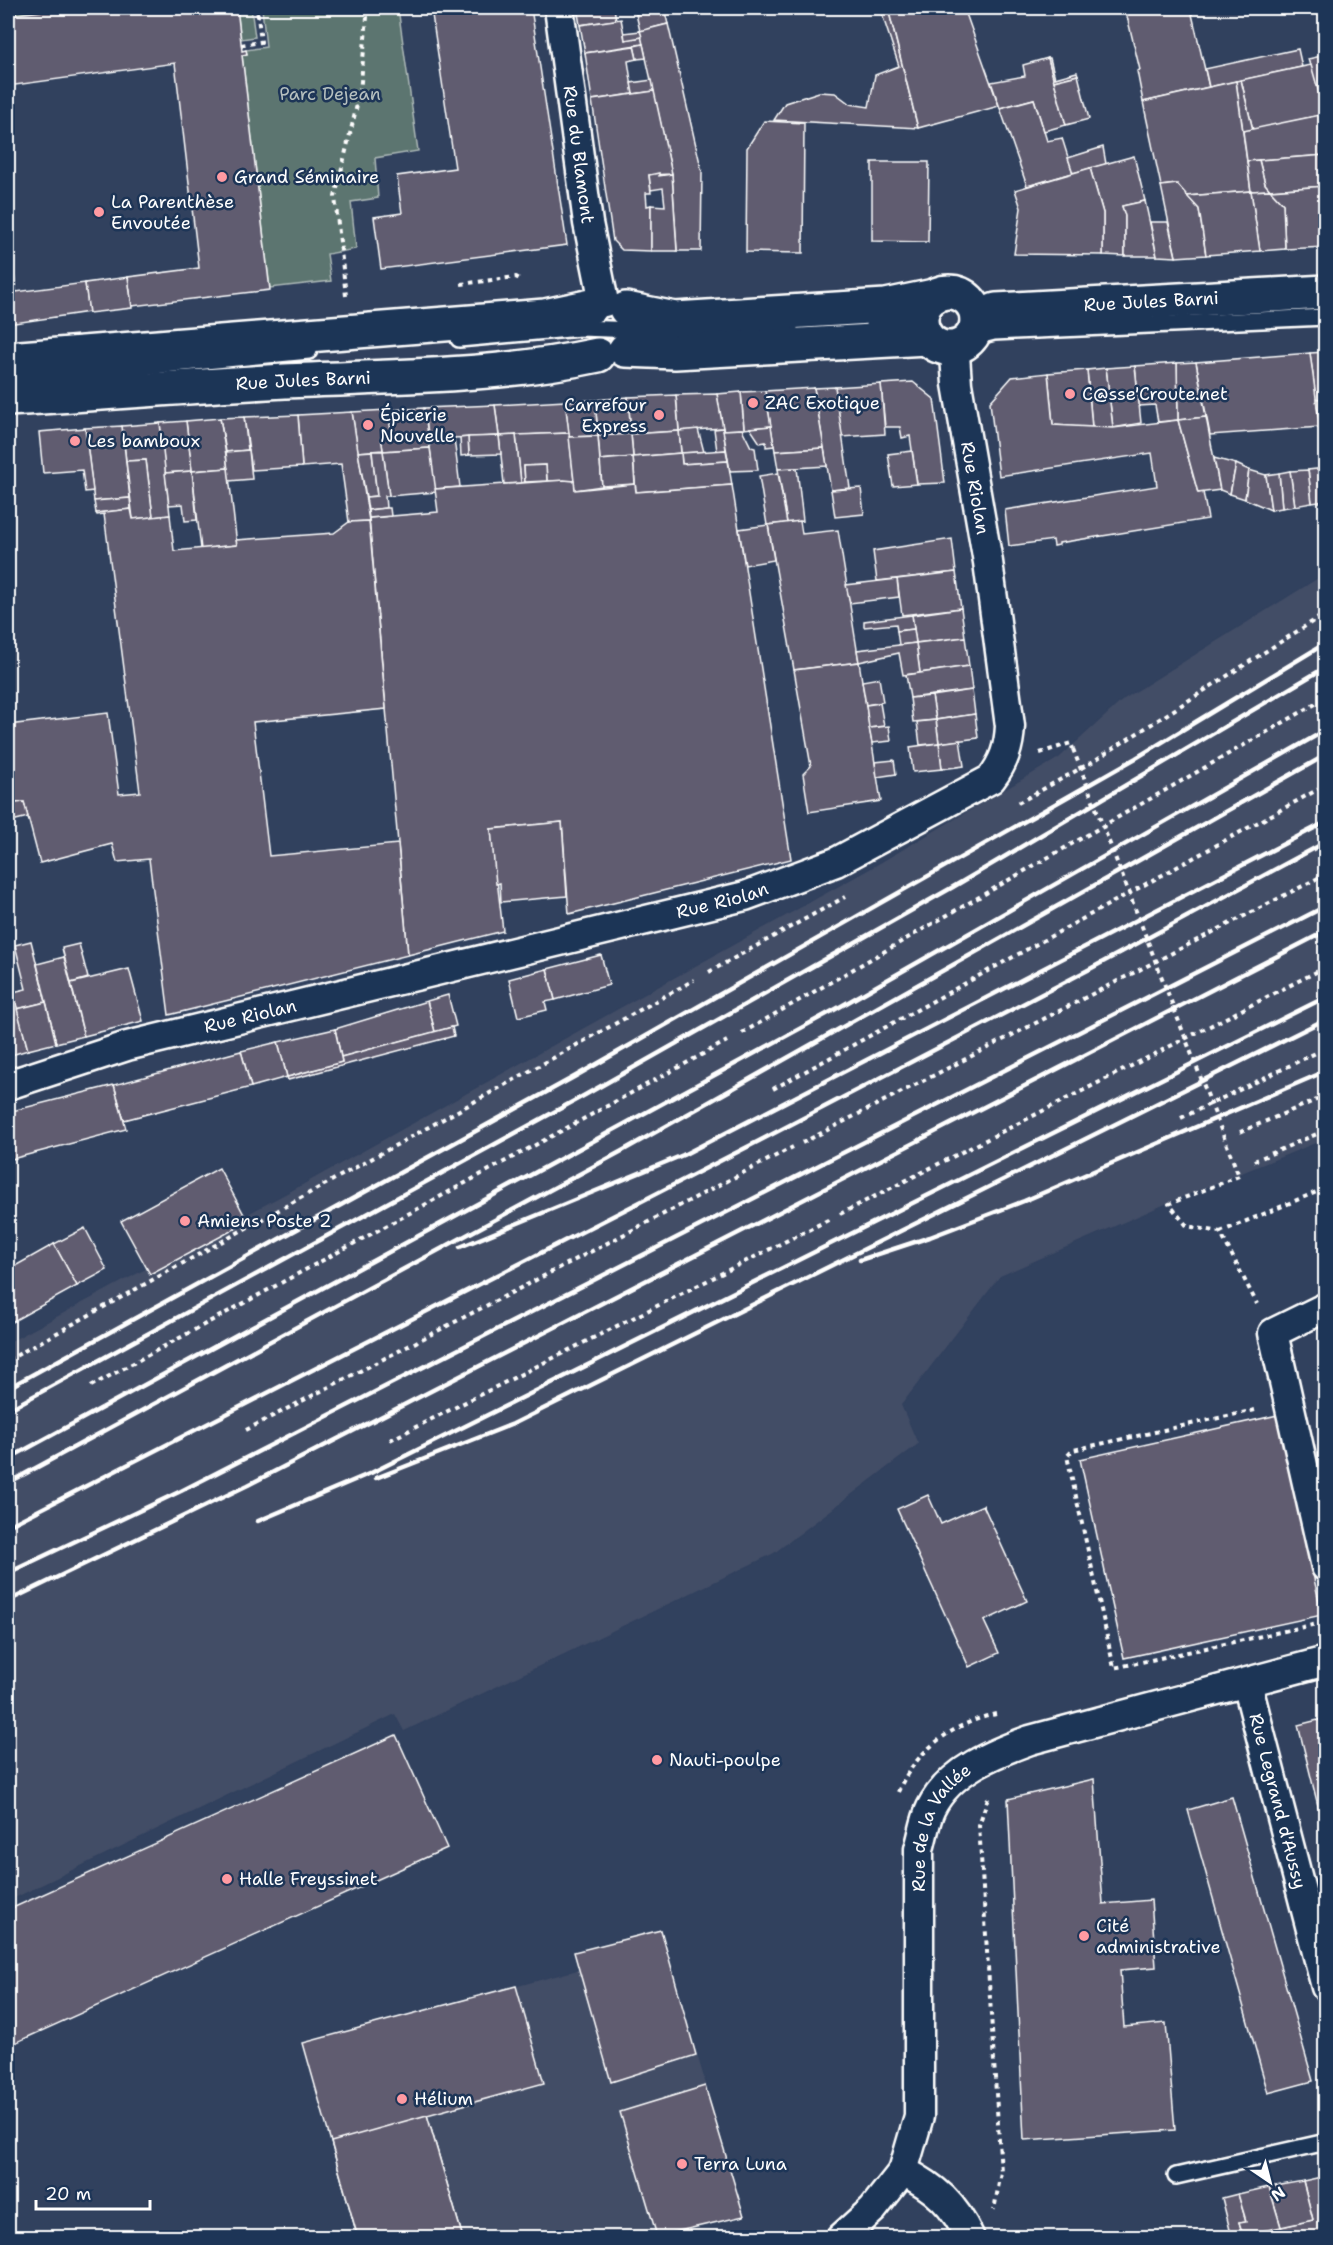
<svg xmlns="http://www.w3.org/2000/svg" width="1333" height="2245" font-family="'Shantell Sans',sans-serif">
<rect width="100%" height="100%" fill="#31415e"/>
<filter id="ink" filterUnits="userSpaceOnUse"><feTurbulence type="fractalNoise" baseFrequency=".0167" numOctaves="2"/><feDisplacementMap in="SourceGraphic" scale="12" xChannelSelector="R" yChannelSelector="G"/><feConvolveMatrix kernelMatrix="1 2 1 2 8 2 1 2 1" color-interpolation-filters="sRGB"/></filter>
<g filter="url(#ink)">
<g fill="#434d66">
<polygon points="1325,574 1325,1139 1177,1199 1000,1276 901,1405 918,1444 774,1553 404,1731 395,1714 8,1901 8,1343 304,1184 868,870 1059,758 1124,699"/>
<polygon points="661,1930 744,2216 650,2237 358,2237 303,2043 578,1970 574,1952"/>
</g>
<g fill="#5c7470" stroke="#aebab8" stroke-width="1.5">
<polygon points="8,8 69,8 8,15"/>
<polygon points="237,8 251,8 255,37 241,39"/>
<polygon points="262,8 398,8 418,151 375,158 378,198 351,202 356,249 327,254 331,281 270,288 242,55 247,54 246,50 266,47"/>
</g>
<g fill="#615c70" stroke="#fff" stroke-width="1.5">
<polygon points="70,8 237,8 242,51 246,50 247,54 242,55 270,290 132,306 128,277 199,268 175,63 8,86 8,15"/>
<polygon points="431,8 531,8 567,245 381,269 374,217 402,213 397,176 455,168"/>
<polygon points="577,8 614,8 616,20 580,25"/>
<polygon points="635,8 668,8 636,14"/>
<polygon points="664,8 668,24 640,31 636,14"/>
<polygon points="880,8 888,8 918,128 774,120 785,103 819,92 835,93 850,104 869,107 875,75 899,66"/>
<polygon points="888,8 964,8 999,106 918,128"/>
<polygon points="1125,8 1201,8 1191,10 1209,87 1143,102 1137,71 1140,70"/>
<polygon points="621,19 625,40 642,37 643,44 585,53 580,25"/>
<polygon points="668,24 702,172 701,251 677,251 672,174 640,31"/>
<polygon points="640,31 642,37 625,40 624,33"/>
<polygon points="643,44 646,58 637,59 634,46"/>
<polygon points="634,46 637,59 628,61 633,94 592,100 585,53"/>
<polygon points="1298,49 1302,67 1209,87 1205,69"/>
<polygon points="1326,55 1326,114 1325,114 1308,59"/>
<polygon points="1048,58 1066,125 1044,131 1034,99 1000,108 991,82 1025,76 1023,65"/>
<polygon points="1048,58 1050,58 1055,78 1077,72 1078,75 1054,81"/>
<polygon points="1311,65 1325,114 1253,130 1241,80"/>
<polygon points="1078,75 1089,119 1066,125 1054,81"/>
<polygon points="652,80 654,91 633,94 631,83"/>
<polygon points="1241,80 1253,130 1243,131 1236,81"/>
<polygon points="1236,81 1251,191 1187,196 1177,184 1161,186 1143,102"/>
<polygon points="654,91 672,174 649,175 651,193 646,193 647,206 651,205 651,251 622,250 613,241 592,100"/>
<polygon points="1034,99 1047,141 1062,138 1073,173 1027,186 1000,108"/>
<polygon points="1325,114 1326,155 1247,161 1243,131"/>
<polygon points="764,121 804,123 803,253 746,252 747,148"/>
<polygon points="1103,147 1106,164 1073,173 1068,158"/>
<polygon points="1326,155 1326,186 1270,190 1265,184 1259,160"/>
<polygon points="1134,156 1145,201 1122,206 1125,216 1125,256 1103,255 1103,213 1090,168"/>
<polygon points="1259,160 1265,184 1270,190 1251,191 1247,161"/>
<polygon points="872,162 929,162 928,242 872,241"/>
<polygon points="1090,168 1103,213 1103,255 1014,254 1021,208 1015,190"/>
<polygon points="659,173 659,176 672,174 677,251 651,251 651,205 665,206 663,188 651,190 649,175"/>
<polygon points="1177,184 1199,209 1206,255 1176,257 1161,186"/>
<polygon points="1326,186 1326,247 1285,249 1283,204 1270,190"/>
<polygon points="1270,190 1283,204 1285,249 1260,251 1251,191"/>
<polygon points="1251,191 1260,251 1206,255 1199,209 1187,196"/>
<polygon points="1145,201 1157,256 1125,256 1125,216 1122,206"/>
<polygon points="8,215 16,292 85,283 89,312 8,324"/>
<polygon points="1150,222 1168,222 1176,257 1157,256"/>
<polygon points="128,277 132,308 89,313 85,283"/>
<polygon points="1326,352 1326,398 1316,399 1310,353"/>
<polygon points="1310,353 1320,427 1210,435 1196,362"/>
<polygon points="1196,362 1206,417 1178,420 1177,363"/>
<polygon points="1177,363 1178,420 1158,422 1155,405 1139,406 1135,366"/>
<polygon points="1135,366 1141,423 1113,428 1106,368"/>
<polygon points="1106,368 1113,428 1092,428 1087,370"/>
<polygon points="1087,370 1092,428 1053,425 1048,373"/>
<polygon points="1048,373 1053,425 1113,428 1178,420 1198,493 1203,492 1208,519 1059,543 1059,545 1054,546 1053,540 1009,546 1005,510 1157,486 1152,453 999,476 990,402 1012,377"/>
<polygon points="913,382 934,399 945,483 917,484 910,436 902,438 900,427 885,427 881,384"/>
<polygon points="881,384 885,434 842,437 835,387"/>
<polygon points="835,387 850,488 831,490 814,388"/>
<polygon points="814,388 824,448 775,451 765,391"/>
<polygon points="765,391 771,426 744,429 741,392"/>
<polygon points="741,392 744,429 723,430 717,394"/>
<polygon points="717,394 723,428 679,431 676,395"/>
<polygon points="676,395 679,431 631,434 628,397"/>
<polygon points="628,397 631,434 598,436 595,400"/>
<polygon points="1326,398 1326,444 1322,444 1316,399"/>
<polygon points="595,400 598,436 569,437 565,401"/>
<polygon points="565,401 569,433 499,436 495,405"/>
<polygon points="495,405 499,436 429,439 424,408"/>
<polygon points="424,408 430,448 383,451 381,437 384,432 391,432 388,410"/>
<polygon points="388,410 391,432 384,432 381,437 383,450 358,452 352,412"/>
<polygon points="352,412 369,521 349,522 341,464 302,467 298,415"/>
<polygon points="298,415 302,467 252,470 244,417"/>
<polygon points="244,417 248,450 226,452 220,418"/>
<polygon points="1206,417 1220,490 1198,493 1178,420"/>
<polygon points="220,418 228,468 192,471 186,421"/>
<polygon points="186,421 192,471 165,473 160,423"/>
<polygon points="160,423 170,515 153,517 146,460 126,461 122,426"/>
<polygon points="122,426 130,498 94,501 85,428"/>
<polygon points="771,426 774,446 766,447 766,442 760,443 750,428"/>
<polygon points="85,428 93,491 85,492 82,470 43,473 39,432"/>
<polygon points="723,428 726,450 717,451 714,429"/>
<polygon points="698,429 704,452 681,453 679,431"/>
<polygon points="742,429 751,447 755,448 758,470 730,471 723,430"/>
<polygon points="679,431 681,453 633,457 631,434"/>
<polygon points="569,433 574,481 547,481 546,465 524,466 525,482 521,483 516,435"/>
<polygon points="631,434 633,457 600,460 598,436"/>
<polygon points="516,435 521,483 504,484 499,436"/>
<polygon points="499,436 501,454 469,455 468,437"/>
<polygon points="598,436 602,486 575,490 569,437"/>
<polygon points="468,437 469,455 461,456 460,438"/>
<polygon points="454,438 460,487 435,489 429,439"/>
<polygon points="430,448 436,492 389,496 383,451"/>
<polygon points="824,448 827,466 778,469 775,451"/>
<polygon points="249,450 252,479 229,481 226,452"/>
<polygon points="726,450 728,461 682,464 681,453"/>
<polygon points="372,451 377,496 366,497 358,452"/>
<polygon points="372,451 383,451 389,496 385,496 386,508 368,510 366,497 377,496"/>
<polygon points="912,451 917,484 893,486 888,454"/>
<polygon points="681,453 682,464 728,461 732,485 636,492 633,457"/>
<polygon points="633,457 635,484 602,486 600,460"/>
<polygon points="1214,458 1236,464 1230,494 1220,490"/>
<polygon points="146,460 153,517 133,519 126,461"/>
<polygon points="1236,464 1249,470 1245,499 1230,494"/>
<polygon points="546,465 547,481 525,482 524,466"/>
<polygon points="228,468 237,545 201,549 192,471"/>
<polygon points="797,468 803,521 787,523 778,469"/>
<polygon points="1325,468 1326,501 1312,503 1308,470"/>
<polygon points="1249,470 1266,475 1271,510 1245,499"/>
<polygon points="1308,470 1312,503 1295,506 1290,471"/>
<polygon points="192,471 197,520 185,521 183,504 169,505 165,473"/>
<polygon points="1290,471 1295,506 1282,508 1279,473"/>
<polygon points="778,473 787,523 767,525 759,476"/>
<polygon points="1279,473 1282,508 1271,510 1266,475"/>
<polygon points="564,480 574,481 575,490 635,484 636,492 732,485 791,859 569,914 562,822 491,829 503,931 408,955 369,518 438,512 435,489"/>
<polygon points="861,488 864,514 835,517 831,490"/>
<polygon points="130,498 131,509 96,513 94,501"/>
<polygon points="386,508 390,508 391,516 369,518 368,510"/>
<polygon points="131,509 133,519 170,515 174,551 237,545 236,540 334,533 349,522 369,521 386,709 253,722 269,856 398,844 408,955 169,1015 149,859 117,862 112,844 40,863 24,802 8,804 8,725 108,713 119,794 140,792 104,514 97,515 96,513"/>
<polygon points="800,521 802,534 838,530 859,662 794,670 768,525"/>
<polygon points="768,525 774,560 745,565 739,529"/>
<polygon points="952,539 956,572 877,581 873,551"/>
<polygon points="956,572 961,608 902,615 897,579"/>
<polygon points="897,579 899,597 850,603 846,585"/>
<polygon points="961,608 965,637 916,643 912,615"/>
<polygon points="912,615 914,629 897,631 896,624 864,627 864,621"/>
<polygon points="914,629 916,643 899,645 897,631"/>
<polygon points="965,637 969,666 920,673 916,643"/>
<polygon points="916,643 920,673 903,675 899,653 859,662 857,650"/>
<polygon points="859,662 881,801 809,812 803,774 811,766 794,670"/>
<polygon points="969,666 972,690 910,698 906,675"/>
<polygon points="879,678 883,702 866,705 862,681"/>
<polygon points="972,690 975,714 936,720 932,696"/>
<polygon points="932,696 936,720 913,722 910,698"/>
<polygon points="880,703 884,726 869,728 866,705"/>
<polygon points="975,714 978,738 939,743 936,720"/>
<polygon points="936,720 939,743 920,745 917,722"/>
<polygon points="889,726 891,741 872,743 869,728"/>
<polygon points="960,740 964,766 942,769 939,743"/>
<polygon points="939,743 942,769 913,772 910,747"/>
<polygon points="894,760 896,774 877,777 875,762"/>
<polygon points="24,802 28,817 8,822 8,804"/>
<polygon points="562,822 567,896 501,902 500,883 496,884 491,829"/>
<polygon points="31,941 46,1002 17,1009 13,992 26,989 15,945"/>
<polygon points="79,944 88,978 71,983 62,948"/>
<polygon points="601,955 609,985 555,1000 547,969"/>
<polygon points="64,957 84,1036 56,1043 37,964"/>
<polygon points="129,969 143,1021 84,1036 71,983"/>
<polygon points="547,969 555,1000 545,1002 547,1010 518,1017 509,979"/>
<polygon points="8,973 13,992 8,994"/>
<polygon points="13,992 28,1050 8,1056 8,994"/>
<polygon points="448,995 456,1026 435,1032 427,1001"/>
<polygon points="427,1001 435,1032 341,1057 335,1029"/>
<polygon points="46,1002 56,1043 28,1050 17,1009"/>
<polygon points="452,1027 454,1036 288,1080 287,1077 342,1062 341,1057"/>
<polygon points="335,1029 342,1062 287,1077 278,1042"/>
<polygon points="278,1042 287,1077 251,1087 241,1051"/>
<polygon points="241,1051 251,1087 124,1120 114,1085"/>
<polygon points="114,1085 126,1129 8,1160 8,1112"/>
<polygon points="219,1168 248,1222 150,1274 121,1221"/>
<polygon points="85,1228 107,1270 77,1286 54,1244"/>
<polygon points="54,1244 77,1286 8,1324 8,1270"/>
<polygon points="1278,1415 1322,1615 1124,1658 1080,1459"/>
<polygon points="928,1495 941,1524 983,1505 1027,1601 984,1621 999,1653 969,1667 897,1509"/>
<polygon points="1326,1718 1326,1838 1298,1725"/>
<polygon points="396,1735 447,1848 8,2046 8,1910"/>
<polygon points="1094,1779 1103,1904 1151,1900 1156,1967 1120,1970 1124,2027 1166,2023 1175,2130 1024,2140 1008,1799"/>
<polygon points="1232,1797 1313,2081 1268,2093 1188,1810"/>
<polygon points="661,1930 696,2055 611,2082 574,1952"/>
<polygon points="516,1986 544,2083 427,2115 463,2238 358,2238 303,2043"/>
<polygon points="705,2086 744,2216 657,2236 620,2112"/>
<polygon points="427,2115 463,2238 358,2238 331,2142"/>
<polygon points="1326,2176 1326,2238 1232,2238 1222,2198 1238,2194 1246,2221 1239,2222 1243,2235 1313,2220 1303,2181"/>
<polygon points="1303,2181 1313,2220 1281,2227 1269,2187"/>
<polygon points="1269,2187 1281,2227 1243,2235 1239,2222 1246,2221 1238,2194"/>
</g>
<g fill="none" stroke-linecap="round" stroke-linejoin="round">
<defs>
<g id="lane">
<polyline points="874,325 908,322 921,325"/>
<polyline points="971,338 994,332 1326,317"/>
<polyline points="459,339 580,328 635,330 675,335 790,329"/>
<polyline points="8,380 309,351"/>
<polyline points="1176,2176 1326,2142"/>
</g>
<g id="street">
<path id="s1" d="M 559,8 L 588,223 L 604,302"/>
<path id="s2" d="M 8,1085 L 127,1046 L 745,896 L 836,862 L 991,779 C 1004,762 1009,747 1010,726 L 988,562 L 957,384 L 955,355 L 959,346"/>
<polyline points="1326,1307 1273,1333 1326,1567"/>
<path id="s3" d="M 1247,1683 L 1326,1987"/>
<path d="M 903,2171 C 936,2188 954,2204 970,2238"/>
<path id="s4" d="M 841,2238 L 873,2209 L 903,2171 L 919,2116 L 919,1849 C 923,1836 925,1820 931,1808 C 950,1770 994,1753 1030,1740 L 1326,1661"/>
</g>
<g id="secondary">
<circle cx="949" cy="320" r="28"/>
<polyline points="626,309 675,319 886,306 934,296"/>
<path id="s5" d="M 977,318 L 996,310 L 1326,292"/>
<polyline points="625,350 675,352 927,338"/>
<polyline points="8,359 545,316 592,306"/>
<path id="s6" d="M 8,399 C 100,394 192,386 285,381 C 389,376 496,377 598,355"/>
</g>
</defs>
<use href="#lane" stroke="#fff" stroke-width="20"/>
<use href="#street" stroke="#fff" stroke-width="33"/>
<use href="#secondary" stroke="#fff" stroke-width="38"/>
<g stroke="#fff" stroke-width="4" stroke-dasharray="4.5 4.5" stroke-linecap="butt">
<polyline points="241,45 261,42 257,8"/>
<polyline points="461,284 516,277 521,280"/>
<polyline points="346,296 335,197 360,92 367,17 364,8"/>
<polyline points="1040,753 1071,743 1073,749"/>
<polyline points="1018,803 1092,762 1326,613"/>
<polyline points="709,972 845,897"/>
<polyline points="742,1033 1326,698"/>
<polyline points="773,1089 1326,785"/>
<polyline points="1181,1118 1326,1048"/>
<polyline points="1240,1132 1326,1096"/>
<polyline points="802,1143 1326,874"/>
<polyline points="1254,1161 1326,1130"/>
<polyline points="1239,1176 1169,1204 1187,1226 1220,1232 1257,1304"/>
<polyline points="840,1214 1326,967"/>
<polyline points="1220,1232 1326,1188"/>
<polyline points="8,1360 694,980"/>
<polyline points="91,1386 727,1041"/>
<polyline points="1255,1410 1073,1450 1067,1456 1114,1668 1326,1622"/>
<polyline points="246,1430 793,1147"/>
<polyline points="390,1440 832,1218"/>
<path d="M 898,1792 C 915,1751 953,1723 996,1714"/>
<polyline points="988,1798 979,1825 1001,2172 994,2210"/>
<polyline points="799,2238 809,2231"/>
</g>
<use href="#lane" stroke="#1d3557" stroke-width="15"/>
<use href="#street" stroke="#1d3557" stroke-width="28"/>
<use href="#secondary" stroke="#1d3557" stroke-width="33"/>
<g stroke="#fff" stroke-width="4.5">
<polyline points="460,1247 683,1155 1326,822"/>
<polyline points="860,1260 930,1237 1024,1201 1326,1071"/>
<polyline points="8,1388 574,1077 1136,758 1326,643"/>
<polyline points="8,1410 585,1095 953,887 1326,667"/>
<polyline points="8,1459 836,1009 1326,730"/>
<polyline points="376,1478 513,1424 1326,1019"/>
<polyline points="8,1483 622,1151 1326,755"/>
<polyline points="258,1521 371,1473 1326,997"/>
<polyline points="8,1526 759,1141 1088,970 1326,842"/>
<polyline points="8,1573 181,1491 1326,906"/>
<polyline points="8,1601 248,1485 1326,931"/>
</g>
<polyline stroke="#fff" stroke-width="4" stroke-dasharray="4.5 4.5" stroke-linecap="butt" points="1073,749 1239,1176"/>
</g>
</g>
<g fill="#ff9aa2" stroke="#1d3557" stroke-width="2">
<circle cx="222" cy="177" r="6"/>
<circle cx="99" cy="212" r="6"/>
<circle cx="1070" cy="394" r="6"/>
<circle cx="753" cy="403" r="6"/>
<circle cx="659" cy="415" r="6"/>
<circle cx="368" cy="425" r="6"/>
<circle cx="75" cy="441" r="6"/>
<circle cx="185" cy="1221" r="6"/>
<circle cx="657" cy="1760" r="6"/>
<circle cx="227" cy="1879" r="6"/>
<circle cx="1084" cy="1936" r="6"/>
<circle cx="402" cy="2099" r="6"/>
<circle cx="682" cy="2164" r="6"/>
</g>
<g text-anchor="middle" dominant-baseline="central" stroke-width="5" stroke-linejoin="round" paint-order="stroke">
<g font-size="18" fill="#b6c0bf" stroke="#1d3557">
<text x="330" y="94">Parc Dejean</text>
</g>
<g font-size="18" fill="#fff" stroke="#1d3557">
<text stroke="none"><textPath href="#s1" startOffset="148">Rue du Blamont</textPath></text>
<text stroke="none"><textPath href="#s5" startOffset="176">Rue Jules Barni</textPath></text>
<text stroke="none"><textPath href="#s6" startOffset="296">Rue Jules Barni</textPath></text>
<text transform="translate(975 488) rotate(80)">Rue Riolan</text>
<text stroke="none"><textPath href="#s2" startOffset="738">Rue Riolan</textPath></text>
<text stroke="none"><textPath href="#s2" startOffset="252">Rue Riolan</textPath></text>
<text stroke="none"><textPath href="#s3" startOffset="122">Rue Legrand d'Aussy</textPath></text>
<text stroke="none"><textPath href="#s4" startOffset="444">Rue de la Vallée</textPath></text>
</g>
<g font-size="18" fill="#fff" stroke="#1d3557" text-anchor="start">
<text x="234" y="177">Grand Séminaire</text>
<text x="111" y="202">La Parenthèse<tspan x="111" dy="21">Envoutée</tspan></text>
<text x="1082" y="394">C@sse'Croute.net</text>
<text x="765" y="403">ZAC Exotique</text>
<text x="647" y="405" text-anchor="end">Carrefour<tspan x="647" dy="21">Express</tspan></text>
<text x="380" y="415">Épicerie<tspan x="380" dy="21">Nouvelle</tspan></text>
<text x="87" y="441">Les bamboux</text>
<text x="197" y="1221">Amiens Poste 2</text>
<text x="669" y="1760">Nauti-poulpe</text>
<text x="239" y="1879">Halle Freyssinet</text>
<text x="1096" y="1926">Cité<tspan x="1096" dy="21">administrative</tspan></text>
<text x="414" y="2099">Hélium</text>
<text x="694" y="2164">Terra Luna</text>
</g>
</g>
<rect width="1333" height="2245" fill="none" stroke="#1d3557" stroke-width="30"/>
<rect x="15" y="15" width="1303" height="2215" fill="none" stroke="#fff" stroke-width="2" filter="url(#ink)"/>
<g transform="translate(1270 2182) rotate(145)" stroke="#1d3557" stroke-width="4.5" paint-order="stroke">
<path d="M0-4.5L10 22L0 15L-10 22Z" fill="#ffffff"/>
<text y="-9" font-size="16" font-weight="bold" text-anchor="middle" fill="#ffffff">N</text>
</g>
<path d="M36 2200v9h114v-9" fill="none" stroke="#ffffff" stroke-width="3"/>
<text x="45" y="2200" font-size="18" fill="#ffffff" stroke="#1d3557" stroke-width="4.5" paint-order="stroke">20 m</text>
</svg>
